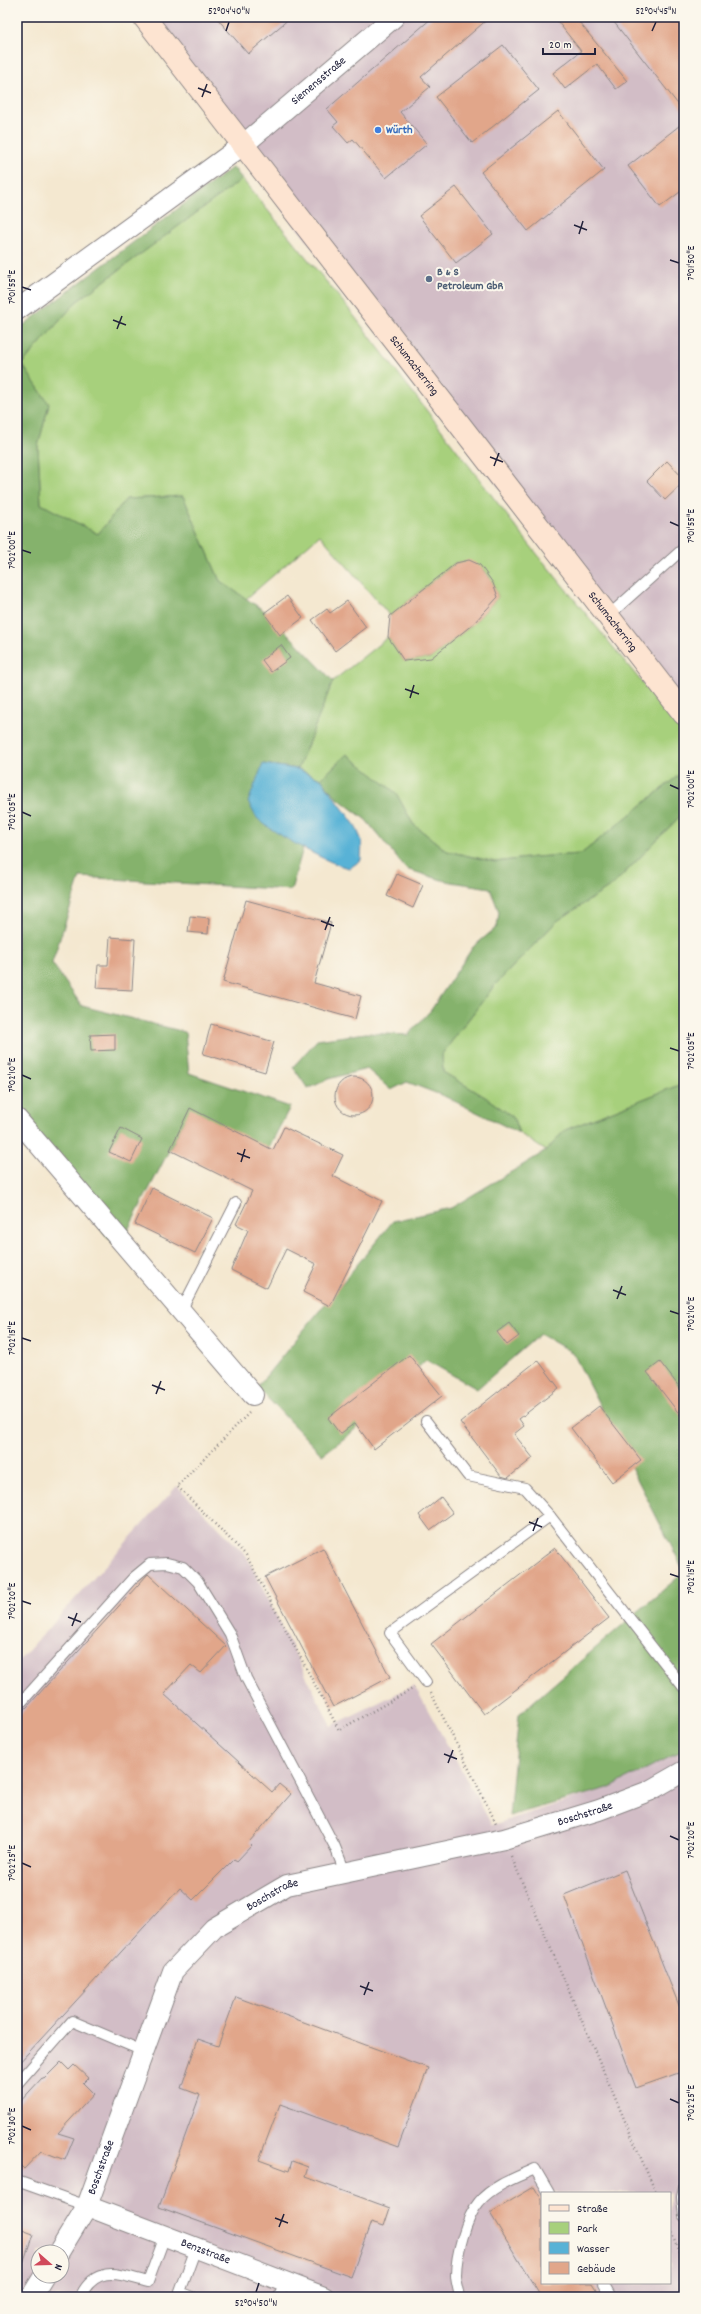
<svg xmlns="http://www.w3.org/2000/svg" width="701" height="2314" font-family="Dekko,sans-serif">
<rect width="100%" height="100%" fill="#fbf7ec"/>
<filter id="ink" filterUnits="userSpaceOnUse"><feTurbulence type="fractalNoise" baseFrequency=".025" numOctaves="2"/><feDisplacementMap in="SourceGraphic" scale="8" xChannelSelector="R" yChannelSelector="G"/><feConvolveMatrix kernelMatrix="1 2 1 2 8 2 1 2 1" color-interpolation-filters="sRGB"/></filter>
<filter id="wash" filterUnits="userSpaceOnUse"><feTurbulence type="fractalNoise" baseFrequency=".012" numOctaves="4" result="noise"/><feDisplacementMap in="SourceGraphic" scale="16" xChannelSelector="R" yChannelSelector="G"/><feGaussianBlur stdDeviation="0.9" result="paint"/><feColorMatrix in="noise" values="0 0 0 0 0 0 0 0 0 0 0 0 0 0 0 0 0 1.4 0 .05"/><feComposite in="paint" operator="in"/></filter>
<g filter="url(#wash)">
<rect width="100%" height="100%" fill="#f4e8d0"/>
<g fill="#d2bdc6" fill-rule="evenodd">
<polygon points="133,17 684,17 684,727 651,683"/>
<path d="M 177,1486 L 246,1555 L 331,1726 L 414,1685 L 492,1825 L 608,1788 L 684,1750 L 684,2297 L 17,2297 L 17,1663 ZM 542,2193 L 670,2193 L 670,2283 L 542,2283 ZM 38,2252 L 62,2252 L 62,2276 L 38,2276 Z"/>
</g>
<g fill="#a7d07c" stroke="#64795c">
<path d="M 242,179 L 348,308 L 529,544 L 684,734 L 684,771 L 581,854 L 535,857 L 495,862 L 447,851 L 413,824 L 396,793 L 347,754 L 321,779 L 298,769 L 333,681 L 388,637 L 404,661 L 431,658 L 473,624 L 498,597 C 489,573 483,558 455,563 L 390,616 L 320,535 L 246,599 L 220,581 L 183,496 L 126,499 L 98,534 L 41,504 L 38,446 L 49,404 L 22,364 L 76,302 Z"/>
<polygon points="684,812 684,1083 565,1130 546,1151 519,1133 513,1117 485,1097 443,1072 442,1054 494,986 557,921 613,885"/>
</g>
<g fill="#85b26c" stroke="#546a54">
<polygon points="233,167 242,179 76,302 22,364 49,404 38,446 41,504 98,534 126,499 183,496 220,581 269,614 333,681 298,769 263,764 258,819 303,848 291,890 80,877 52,963 82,1006 185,1032 189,1073 290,1107 266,1153 186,1118 118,1249 17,1132 17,330"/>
<polygon points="347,754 396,793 413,824 447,851 495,862 535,857 581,854 684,771 684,812 613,885 557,921 494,986 442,1054 443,1072 485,1097 513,1117 519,1133 446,1097 407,1082 391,1090 367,1069 328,1079 308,1089 293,1067 317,1040 366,1033 408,1035 431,1010 473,947 497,927 499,912 490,888 445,881 406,869 366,820 336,797 321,779"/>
<polygon points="684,1083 684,1571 573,1353 540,1334 477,1389 426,1360 350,1434 322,1455 257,1387 393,1221 451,1208 546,1151 565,1130"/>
<polygon points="684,1572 684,1750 608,1788 509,1816 519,1714"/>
</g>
<path fill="#58b2d6" stroke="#3d6a88" d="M 263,764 L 297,769 L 321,779 L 355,825 L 362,841 L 361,860 L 350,868 C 334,867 269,831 257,818 C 254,814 251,807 248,802 Z"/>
<g id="blocks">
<g fill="#e1a68a">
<polygon points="216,17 291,17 248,54"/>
<polygon points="433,17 490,17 421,77 430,87 400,112 427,144 386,178 353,139 348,143 333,126 338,122 327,109"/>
<polygon points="554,17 575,17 627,81 616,89 597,64 565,89 553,73 581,51"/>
<polygon points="610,17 677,17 684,26 684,112"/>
<polygon points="503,45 539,90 472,143 436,97"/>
<polygon points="558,111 604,170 528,231 481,172"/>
<polygon points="684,122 684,189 660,207 628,166"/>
<polygon points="456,187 493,234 456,263 419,216"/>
<polygon points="667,461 684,479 684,482 665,500 647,481"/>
<polygon points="469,560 480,565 493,583 498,597 473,624 431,658 404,661 388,637 390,616 456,563"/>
<polygon points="287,596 303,618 280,635 264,613"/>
<polygon points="347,601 366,627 335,651 312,620 327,609 330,613"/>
<polygon points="281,645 290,658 271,672 262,660"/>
<polygon points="397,874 423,885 413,908 387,896"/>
<polygon points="246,900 331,923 314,983 361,996 355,1019 223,982"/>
<polygon points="190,916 209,918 208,934 188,932"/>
<polygon points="110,937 135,939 132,990 96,988 98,965 108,965"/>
<polygon points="211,1024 274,1042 265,1072 203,1054"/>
<polygon points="115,1034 115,1050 91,1051 90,1035"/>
<circle cx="354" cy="1096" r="19"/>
<polygon points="190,1108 273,1150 284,1127 343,1155 333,1176 382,1201 330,1306 303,1292 316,1264 286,1249 267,1288 231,1270 248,1230 236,1224 252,1191 170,1150"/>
<polygon points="121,1128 142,1139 131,1162 109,1152"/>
<polygon points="152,1188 213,1218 195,1253 135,1224"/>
<polygon points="509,1323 519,1336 507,1345 497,1332"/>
<polygon points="409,1355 442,1396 374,1449 355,1423 340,1434 328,1418"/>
<polygon points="538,1360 559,1388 519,1419 524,1426 514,1434 533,1458 508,1478 501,1476 460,1422"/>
<polygon points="660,1362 684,1393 684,1420 647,1372"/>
<polygon points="599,1406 641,1460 612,1482 571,1428"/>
<polygon points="441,1497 453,1513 430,1530 419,1515"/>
<polygon points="323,1548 390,1677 333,1707 265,1577"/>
<polygon points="555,1548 609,1618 484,1714 431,1644"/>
<polygon points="148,1574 226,1646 201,1673 191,1665 164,1694 272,1792 279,1784 291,1794 249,1842 252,1845 237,1861 234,1859 193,1900 180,1888 17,2065 17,1718"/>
<polygon points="625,1870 684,2018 684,2071 636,2088 564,1895"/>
<polygon points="236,1997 428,2068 398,2147 280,2104 259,2160 289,2171 292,2161 308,2167 305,2177 390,2208 384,2226 371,2222 351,2277 159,2207 200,2095 181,2088 198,2039 218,2046"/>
<polygon points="61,2062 69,2070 74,2065 88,2078 83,2083 94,2094 58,2133 74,2138 65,2160 41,2151 24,2169 17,2162 17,2105 42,2078 44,2079"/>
<polygon points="534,2187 542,2200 542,2283 592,2283 601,2297 541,2297 490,2213"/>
<polygon points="17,2228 33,2234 19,2275 17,2275"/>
</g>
</g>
</g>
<g filter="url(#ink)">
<use href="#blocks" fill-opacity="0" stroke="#8b8586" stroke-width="1"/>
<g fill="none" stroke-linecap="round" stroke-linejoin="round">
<defs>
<g id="service">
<polyline points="608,616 684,548"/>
<polyline points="181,1311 236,1203"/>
<polyline points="426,1421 468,1476 525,1488 550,1516 684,1688"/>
<polyline points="426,1682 390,1633 550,1516"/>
<polyline points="17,1707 133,1578 150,1564 167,1563 183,1567 198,1582 230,1634 246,1678 335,1847 345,1872"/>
<polyline points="17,2084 72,2021 143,2051"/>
<polyline points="17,2181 87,2206"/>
<polyline points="684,2188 682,2197 684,2216"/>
<polyline points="603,2283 611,2297"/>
<path d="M 80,2297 C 96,2264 119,2274 148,2282 L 165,2236"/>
<polyline points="193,2297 180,2292 196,2248"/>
<polyline points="279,2297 285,2282"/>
<path d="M 460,2297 C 459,2290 456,2282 456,2275 C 456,2256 466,2217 479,2202 C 492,2186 517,2177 535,2169 L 549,2193"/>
</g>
<g id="minor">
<path id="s1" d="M 17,310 L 243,145 L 394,17"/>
<polyline points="17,1119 253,1395"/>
<path id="s2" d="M 87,2206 L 324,2297"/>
<path id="s3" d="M 59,2252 L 87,2206 L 173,1971 L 214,1928 L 287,1885 L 504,1839 L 599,1810 L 649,1791 L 684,1771"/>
<polyline points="31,2297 44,2276"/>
</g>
<g id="secondary">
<path id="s4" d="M 144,17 L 684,714"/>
</g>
</defs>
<use href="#service" stroke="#8b8586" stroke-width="12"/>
<use href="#minor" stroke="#8b8586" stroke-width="22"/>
<use href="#secondary" stroke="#8b8586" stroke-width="24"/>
<g stroke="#8b8586" stroke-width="2.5" stroke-dasharray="1 3" stroke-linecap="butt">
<polyline points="249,1413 177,1486 246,1555 339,1730 414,1688"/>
<polyline points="431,1693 496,1823"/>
<polyline points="511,1856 656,2193"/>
<polyline points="670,2229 684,2266"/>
</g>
<use href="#service" stroke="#fff" stroke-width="10"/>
<use href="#minor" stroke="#fff" stroke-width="20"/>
<use href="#secondary" stroke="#fde4d1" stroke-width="22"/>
</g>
</g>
<path fill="none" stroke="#22223b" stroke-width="1.5" d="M 226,31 L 229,22M 652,31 L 656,22M 198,88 L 211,93M 202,97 L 207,84M 574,225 L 587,230M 579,234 L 583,221M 670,260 L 679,263M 22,287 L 31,290M 113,320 L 126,325M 117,329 L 122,316M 490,457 L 503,462M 494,466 L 499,453M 670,522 L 679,526M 22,550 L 31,553M 405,689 L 419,694M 410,698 L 414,685M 670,785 L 679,789M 22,812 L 31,816M 321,921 L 334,926M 325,930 L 330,917M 670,1048 L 679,1051M 22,1075 L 31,1079M 237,1153 L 250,1158M 241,1162 L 245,1149M 613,1290 L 626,1295M 617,1299 L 622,1286M 670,1311 L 679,1314M 22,1338 L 31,1341M 152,1385 L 165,1390M 156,1394 L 161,1381M 529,1522 L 542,1527M 533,1531 L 538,1518M 670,1574 L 679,1577M 22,1601 L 31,1604M 68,1617 L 81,1622M 72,1626 L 77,1613M 444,1754 L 457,1759M 448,1763 L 453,1750M 670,1836 L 679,1840M 22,1863 L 31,1867M 360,1986 L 373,1991M 364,1995 L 369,1982M 670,2099 L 679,2103M 22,2126 L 31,2130M 275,2218 L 288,2223M 279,2227 L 284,2214M 256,2292 L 259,2283"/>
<circle fill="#3f7fe0" stroke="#fbf7ec" stroke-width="1.5" cx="378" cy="130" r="4"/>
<circle fill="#5c6f8a" stroke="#fbf7ec" stroke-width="1.5" cx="429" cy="279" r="4"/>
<g text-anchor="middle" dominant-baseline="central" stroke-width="4" stroke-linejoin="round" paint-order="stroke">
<g font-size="12" fill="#22223b" stroke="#fbf7ec">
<text stroke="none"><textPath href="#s1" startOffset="379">Siemensstraße</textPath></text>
<text stroke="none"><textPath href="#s4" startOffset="441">Schumacherring</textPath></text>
<text stroke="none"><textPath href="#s4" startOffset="765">Schumacherring</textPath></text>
<text stroke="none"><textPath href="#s3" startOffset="755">Boschstraße</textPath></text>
<text stroke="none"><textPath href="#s3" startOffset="431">Boschstraße</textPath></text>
<text stroke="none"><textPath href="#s3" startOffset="95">Boschstraße</textPath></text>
<text stroke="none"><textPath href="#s2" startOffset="127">Benzstraße</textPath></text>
</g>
<g font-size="12" font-weight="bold" fill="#366cbe" stroke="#fbf7ec" text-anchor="start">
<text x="386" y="130">Würth</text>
</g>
<g font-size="12" font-weight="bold" fill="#4e5e75" stroke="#fbf7ec" text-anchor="start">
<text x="437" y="272">B &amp; S<tspan x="437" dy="14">Petroleum GbR</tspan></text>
</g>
</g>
<rect width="701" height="2314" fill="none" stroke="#fbf7ec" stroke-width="44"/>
<rect x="541" y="2192" width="130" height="92" fill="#fbf7ec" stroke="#a4a2a5"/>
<rect x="549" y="2205" width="20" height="6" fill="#fde4d1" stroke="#a4a2a5"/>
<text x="577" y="2212" font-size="12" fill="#22223b">Straße</text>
<rect x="549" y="2222" width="20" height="12" fill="#a7d07c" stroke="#a4a2a5"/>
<text x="577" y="2232" font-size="12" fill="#22223b">Park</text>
<rect x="549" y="2242" width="20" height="12" fill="#58b2d6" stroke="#a4a2a5"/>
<text x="577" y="2252" font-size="12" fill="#22223b">Wasser</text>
<rect x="549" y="2262" width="20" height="12" fill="#e1a68a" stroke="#a4a2a5"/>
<text x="577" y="2272" font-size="12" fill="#22223b">Gebäude</text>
<g transform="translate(50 2264) rotate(110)"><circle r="19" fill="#fbf7ec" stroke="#a4a2a5"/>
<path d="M0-3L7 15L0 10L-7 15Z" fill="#d1495b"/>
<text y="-6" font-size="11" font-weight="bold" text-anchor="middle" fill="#22223b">N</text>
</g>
<path d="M543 48v6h52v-6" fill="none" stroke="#22223b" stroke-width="2"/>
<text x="549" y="48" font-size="12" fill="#22223b" stroke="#fbf7ec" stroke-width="3" paint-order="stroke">20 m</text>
<rect x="22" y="22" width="657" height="2270" fill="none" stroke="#22223b" stroke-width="1.5"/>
<g font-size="10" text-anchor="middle" fill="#22223b">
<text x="229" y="14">52°04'40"N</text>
<text x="656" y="14">52°04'45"N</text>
<text transform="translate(690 263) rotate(-90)" y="4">7°01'50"E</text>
<text transform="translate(11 287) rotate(-90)" y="4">7°01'55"E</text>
<text transform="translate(690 526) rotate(-90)" y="4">7°01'55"E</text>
<text transform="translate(11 550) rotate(-90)" y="4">7°02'00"E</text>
<text transform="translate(690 789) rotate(-90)" y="4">7°02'00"E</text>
<text transform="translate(11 812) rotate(-90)" y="4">7°02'05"E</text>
<text transform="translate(690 1051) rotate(-90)" y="4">7°02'05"E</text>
<text transform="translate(11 1075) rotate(-90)" y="4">7°02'10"E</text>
<text transform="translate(690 1314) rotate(-90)" y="4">7°02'10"E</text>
<text transform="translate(11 1338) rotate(-90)" y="4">7°02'15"E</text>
<text transform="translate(690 1577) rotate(-90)" y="4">7°02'15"E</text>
<text transform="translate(11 1601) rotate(-90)" y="4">7°02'20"E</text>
<text transform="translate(690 1840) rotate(-90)" y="4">7°02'20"E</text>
<text transform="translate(11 1863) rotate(-90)" y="4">7°02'25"E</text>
<text transform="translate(690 2103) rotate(-90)" y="4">7°02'25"E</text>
<text transform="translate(11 2126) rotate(-90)" y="4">7°02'30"E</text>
<text x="256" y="2306">52°04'50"N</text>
</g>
</svg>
